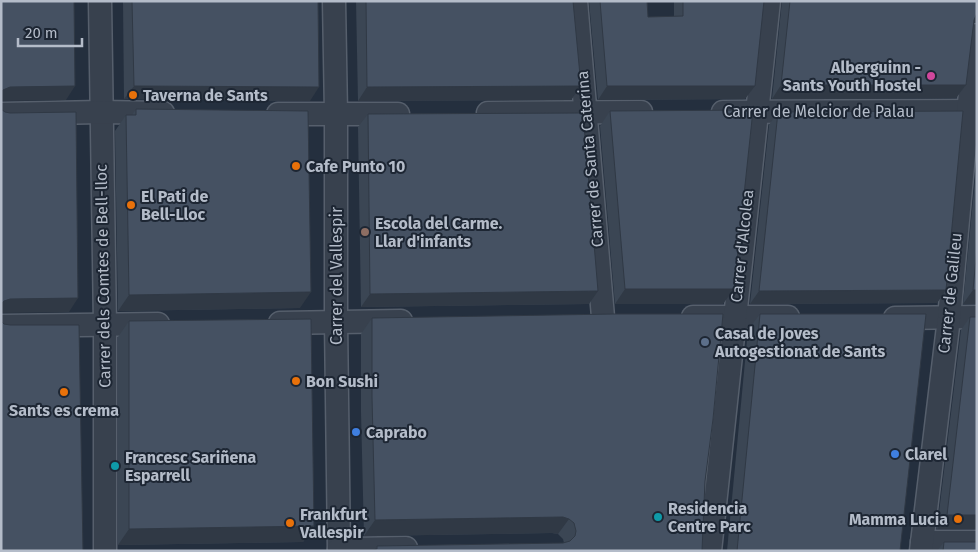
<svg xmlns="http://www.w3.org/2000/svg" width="978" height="552" font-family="'Fira Sans',sans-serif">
<rect width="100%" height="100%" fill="#242f3e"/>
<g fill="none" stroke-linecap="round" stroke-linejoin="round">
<defs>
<g id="minor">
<polyline points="100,1 105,325 105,551"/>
<polyline points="334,1 336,114 336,322 339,551"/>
<polyline points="576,1 603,317"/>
<polyline points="723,112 977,111"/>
<polyline points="488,113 641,112"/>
<polyline points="1,114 101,112 163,113"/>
<polyline points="278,114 398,114"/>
<polyline points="693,317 788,317"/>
<polyline points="895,318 977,317"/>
<polyline points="280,323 401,321"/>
<polyline points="1,326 158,324"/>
<polyline points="922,542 977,542"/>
<polyline points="339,549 345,548 352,549 406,548"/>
<polyline points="710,551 769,1"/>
<polyline points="921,551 949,318 968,111 977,35"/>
</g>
</defs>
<use href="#minor" stroke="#565f6c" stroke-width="25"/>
<use href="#minor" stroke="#38414e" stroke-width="22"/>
</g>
<g fill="#3b4654">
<polygon points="123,1 318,1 310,101 124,99"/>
<polygon points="356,1 573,1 581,86 571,100 358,101"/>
<polygon points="589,1 647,1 648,17 674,17 674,1 764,1 745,99 598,100"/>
<polygon points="782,1 977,1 977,22 973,23 966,85 956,98 772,99"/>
<polygon points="136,109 300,308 118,311 115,131 126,115 132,115"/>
<polygon points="610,111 723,304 615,304 600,126"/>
<polygon points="778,112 946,290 937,303 750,304 769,125"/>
<polygon points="368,114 589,304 361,307 358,127"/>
<polygon points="977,159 977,304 963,304"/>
<polygon points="760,314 900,551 727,551 748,330"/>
<polygon points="970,317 977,317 977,529 937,529 961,330"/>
<polygon points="372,318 705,481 702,551 373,551 377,546 564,543 563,539 558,534 552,533 364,536 361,412 361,334"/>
<polygon points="129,321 314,526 303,542 118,545 118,337"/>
<polygon points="944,542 977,551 937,551"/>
</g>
<g fill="#303945">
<polygon points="977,13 977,22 972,23"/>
<polygon points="781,85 966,85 956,98 772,99"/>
<polygon points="75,86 66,100 1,101 1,92 3,90 10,87"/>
<polygon points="134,86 319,87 310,101 124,99"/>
<polygon points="581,86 571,100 358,101 367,87"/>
<polygon points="607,86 755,86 745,99 598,100"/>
<polygon points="625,289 734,289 723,304 615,304"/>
<polygon points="946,290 937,303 750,304 759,291"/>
<polygon points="973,290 977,290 977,304 963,304"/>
<polygon points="598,291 589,304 361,307 370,294"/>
<polygon points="311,292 300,308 118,311 129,295"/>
<polygon points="78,298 69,312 1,313 1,304 4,301 10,299"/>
<polygon points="947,515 977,515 977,529 937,529"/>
<polygon points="563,517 569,519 558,534 552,533 364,536 375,520"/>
<polygon points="314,526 303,542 118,545 129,529"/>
</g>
<g fill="#455162" stroke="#303945">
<polygon points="1,1 74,1 75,86 10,87 3,90 1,92"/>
<polygon points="132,1 318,1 319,87 134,86"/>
<polygon points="366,1 573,1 581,86 367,87"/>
<polygon points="600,1 647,1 648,17 683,16 683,1 764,1 755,86 607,86"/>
<polygon points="790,1 977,1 977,13 974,20 966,85 781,85"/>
<polygon points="1,109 5,112 10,113 76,112 78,298 10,299 4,301 1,304"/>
<polygon points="136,109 308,111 311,292 129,295 126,115 136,115"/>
<polygon points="753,110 734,289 625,289 610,111"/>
<polygon points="963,111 946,290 759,291 778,112"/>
<polygon points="583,113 598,291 370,294 368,114"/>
<polygon points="977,248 977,290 973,290"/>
<polygon points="614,314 723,314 713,419 705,481 702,551 375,551 375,549 377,549 377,546 563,543 570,541 575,536 576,531 574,523 569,519 563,517 375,520 372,397 372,318"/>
<polygon points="760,314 926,314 900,551 737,551"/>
<polygon points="970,317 977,317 977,515 947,515"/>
<polygon points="311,319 314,526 129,529 129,321"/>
<polygon points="1,321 4,324 10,325 79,325 83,551 1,551"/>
<polygon points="944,542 977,542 977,551 943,551"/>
</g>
<circle fill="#d1479c" stroke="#1d2633" stroke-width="2" cx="931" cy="76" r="5"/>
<g fill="#e8710a" stroke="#1d2633" stroke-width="2">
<circle cx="133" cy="95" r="5"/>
<circle cx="296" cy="166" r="5"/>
<circle cx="131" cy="205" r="5"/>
<circle cx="296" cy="381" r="5"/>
<circle cx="64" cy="392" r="5"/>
<circle cx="958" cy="519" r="5"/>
<circle cx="290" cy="523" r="5"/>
</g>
<circle fill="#8d6e63" stroke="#1d2633" stroke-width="2" cx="365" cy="232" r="5"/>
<circle fill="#5c6f8a" stroke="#1d2633" stroke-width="2" cx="705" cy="342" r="5"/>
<g fill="#3f7fe0" stroke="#1d2633" stroke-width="2">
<circle cx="356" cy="432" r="5"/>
<circle cx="895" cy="454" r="5"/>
</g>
<g fill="#0f9aa8" stroke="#1d2633" stroke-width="2">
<circle cx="115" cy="466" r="5"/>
<circle cx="658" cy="517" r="5"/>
</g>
<g text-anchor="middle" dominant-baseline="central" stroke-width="4" stroke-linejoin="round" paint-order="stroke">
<g font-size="16" font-weight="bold" fill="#b4bcc9" stroke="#1d2633" text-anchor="start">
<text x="921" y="67" text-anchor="end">Alberguinn -<tspan x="921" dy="18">Sants Youth Hostel</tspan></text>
<text x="143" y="95">Taverna de Sants</text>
<text x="306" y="166">Cafe Punto 10</text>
<text x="141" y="196">El Pati de<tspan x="141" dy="18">Bell-Lloc</tspan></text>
<text x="375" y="223">Escola del Carme.<tspan x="375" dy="18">Llar d'infants</tspan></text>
<text x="715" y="333">Casal de Joves<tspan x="715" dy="18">Autogestionat de Sants</tspan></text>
<text x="306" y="381">Bon Sushi</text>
<text x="64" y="410" text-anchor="middle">Sants es crema</text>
<text x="366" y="432">Caprabo</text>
<text x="905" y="454">Clarel</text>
<text x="125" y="457">Francesc Sariñena<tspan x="125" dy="18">Esparrell</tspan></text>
<text x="668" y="508">Residencia<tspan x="668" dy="18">Centre Parc</tspan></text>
<text x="300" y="514">Frankfurt<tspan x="300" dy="18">Vallespir</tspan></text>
<text x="948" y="519" text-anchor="end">Mamma Lucia</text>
</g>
<g font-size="16" fill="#b4bcc9" stroke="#1d2633">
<text x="819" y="111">Carrer de Melcior de Palau</text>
<text transform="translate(590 159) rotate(-95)">Carrer de Santa Caterina</text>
<text transform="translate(742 246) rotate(-84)">Carrer d'Alcolea</text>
<text transform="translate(103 276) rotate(-91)">Carrer dels Comtes de Bell-lloc</text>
<text transform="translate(336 276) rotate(-90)">Carrer del Vallespir</text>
<text transform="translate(950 293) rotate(-84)">Carrer de Galileu</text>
</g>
</g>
<rect width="978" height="552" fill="none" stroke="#b4bcc9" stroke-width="5"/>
<path d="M18 38v8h64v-8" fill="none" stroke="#b4bcc9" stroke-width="2.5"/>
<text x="25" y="38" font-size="15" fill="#b4bcc9" stroke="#1d2633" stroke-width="4" paint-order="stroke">20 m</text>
</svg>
